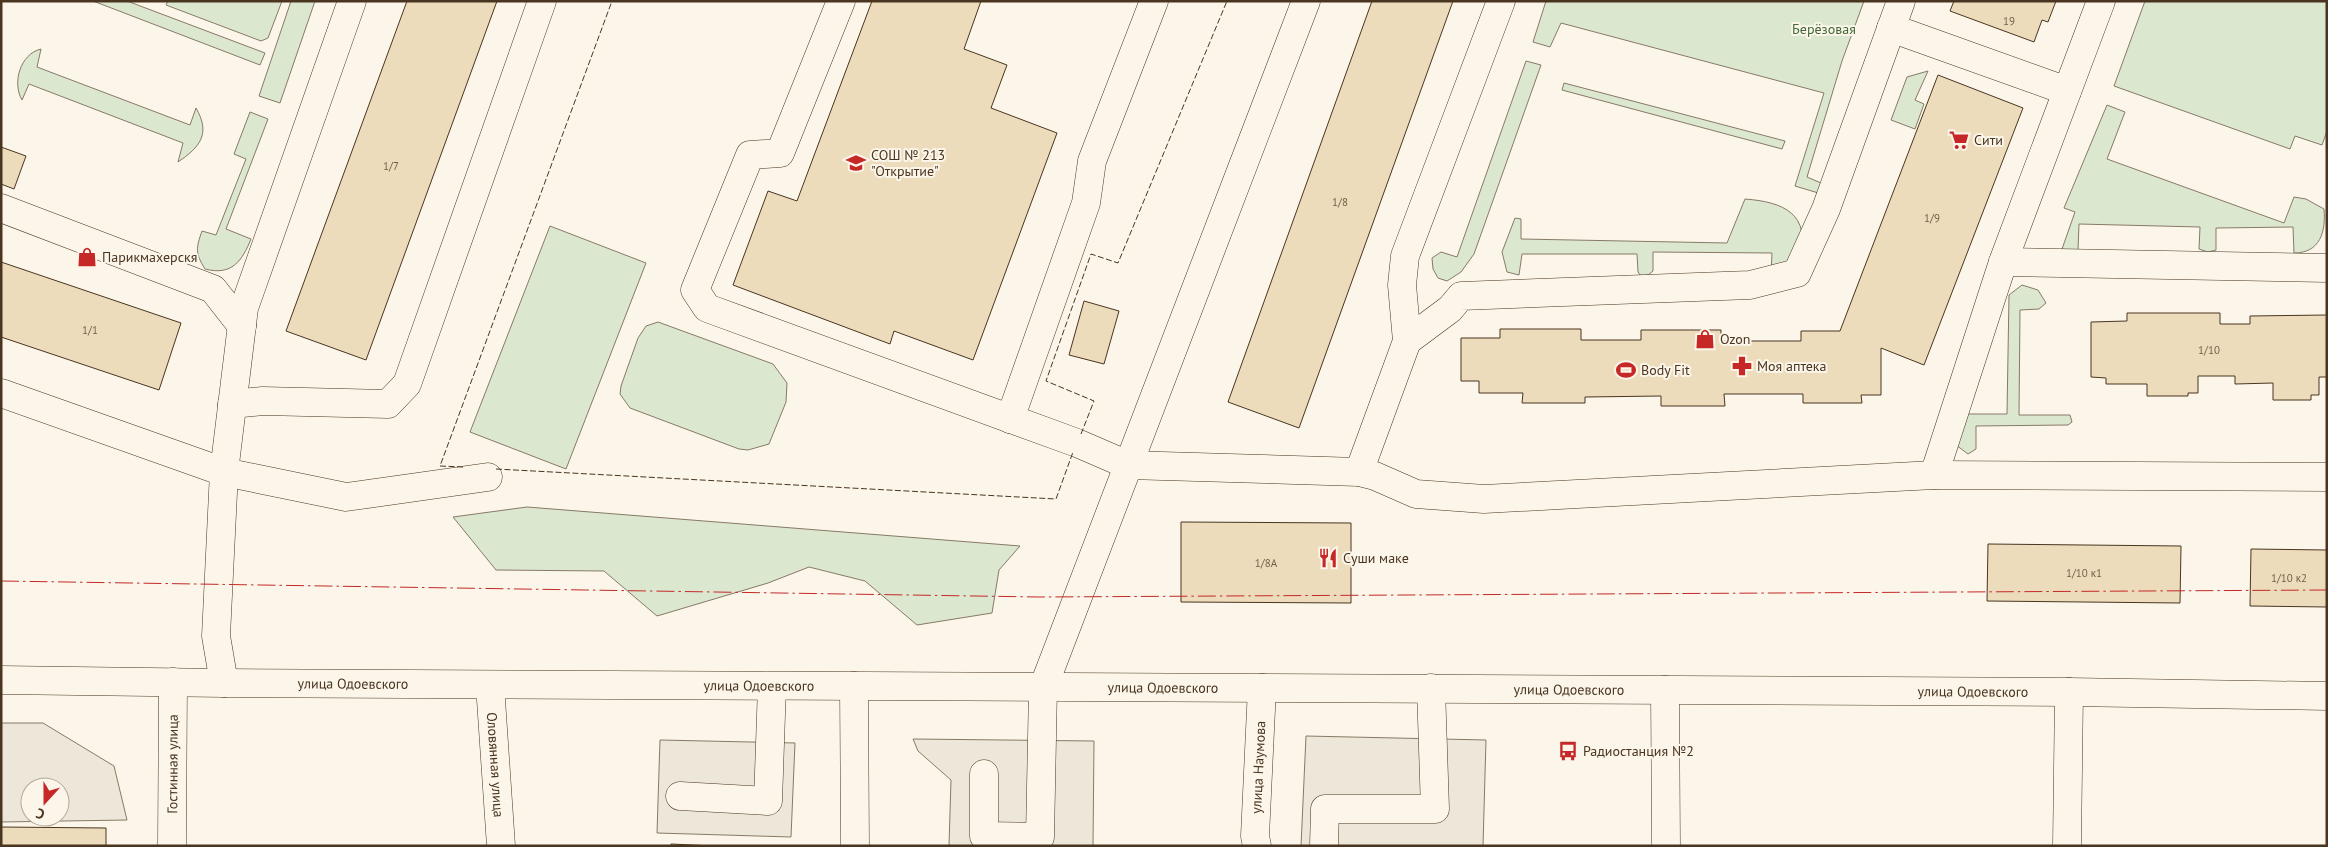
<svg xmlns="http://www.w3.org/2000/svg" width="2328" height="847" font-family="'PT Sans',sans-serif">
<rect width="100%" height="100%" fill="#fbf6e9"/>
<g fill="#dce7d0" stroke="#887966">
<polygon points="93,1 127,1 265,53 260,65"/>
<polygon points="168,1 282,1 268,38 261,41 166,5"/>
<polygon points="291,1 315,1 280,103 259,96"/>
<polygon points="1546,1 1864,1 1842,61 1807,177 1828,186 1825,195 1795,186 1824,93 1561,23 1550,47 1533,42"/>
<polygon points="2145,1 2327,1 2327,131 2322,145 2295,136 2290,149 2114,86"/>
<path d="M 41,49 L 37,67 L 190,125 L 196,108 C 211,134 200,147 178,162 L 183,143 L 29,84 L 22,100 C 12,83 20,54 41,49 Z"/>
<polygon points="1526,61 1541,65 1474,254 1461,272 1447,281 1438,278 1433,269 1432,258 1441,252 1457,257"/>
<polygon points="1928,71 1915,100 1924,104 1915,129 1891,120 1907,77"/>
<polygon points="1564,83 1785,141 1782,149 1562,90"/>
<path d="M 2107,105 L 2125,112 L 2107,159 L 2284,223 L 2294,197 L 2306,199 L 2324,209 C 2326,232 2320,253 2294,253 L 2293,227 L 2216,228 L 2216,250 L 2208,252 L 2199,249 L 2200,227 L 2079,224 L 2078,250 L 2070,253 L 2062,249 L 2075,212 L 2064,208 Z"/>
<path d="M 250,112 L 268,119 L 226,229 L 251,239 C 242,261 232,276 205,269 C 195,253 196,248 202,231 L 216,235 L 246,159 L 234,154 Z"/>
<path d="M 1745,199 C 1784,202 1811,214 1800,258 L 1771,275 L 1772,253 L 1653,252 L 1653,271 L 1648,275 L 1641,276 L 1638,272 L 1637,254 L 1522,254 L 1519,275 L 1507,272 L 1502,252 L 1515,218 L 1521,219 L 1521,239 L 1727,243 Z"/>
<polygon points="550,226 646,263 566,469 470,432"/>
<polygon points="2022,285 2038,290 2046,303 2039,309 2020,310 2019,415 2070,415 2072,422 2068,425 1976,426 1976,449 1968,454 1956,445 1953,414 2007,414 2009,295"/>
<polygon points="658,322 773,364 787,383 786,402 769,444 748,450 739,449 630,408 620,394 621,386 638,338 646,326"/>
<polygon points="527,507 1020,546 999,570 992,613 917,625 865,581 809,567 768,583 657,616 604,571 496,570 453,517"/>
</g>
<g fill="#ede7d9" stroke="#887966" fill-rule="evenodd">
<path d="M 1,723 L 43,723 L 114,766 L 127,820 L 1,822 ZM 30,787 L 60,787 L 60,817 L 30,817 Z"/>
<polygon points="1306,736 1486,740 1483,846 1301,846"/>
<polygon points="913,739 1094,741 1093,846 949,846 951,780 918,751"/>
<polygon points="660,740 795,743 791,837 657,833"/>
</g>
<g fill="#ecdcbc" stroke="#4a3520">
<polygon points="407,1 497,1 366,360 286,331"/>
<polygon points="872,1 981,1 964,49 1007,65 991,108 1057,133 973,360 894,331 890,344 733,285 768,191 797,201"/>
<polygon points="1372,1 1453,1 1299,428 1228,402"/>
<polygon points="1954,1 2056,1 2048,22 2042,20 2034,42 1950,11"/>
<polygon points="1938,75 2023,108 1924,365 1881,348 1881,395 1861,395 1862,403 1803,403 1803,394 1724,394 1725,406 1661,406 1661,396 1585,397 1585,403 1522,403 1523,393 1479,393 1479,381 1461,381 1461,338 1500,338 1500,329 1581,329 1581,340 1641,340 1641,330 1721,330 1721,341 1801,341 1801,331 1840,331"/>
<polygon points="1,147 26,156 14,189 1,184"/>
<polygon points="1,262 181,323 159,390 1,337"/>
<polygon points="1084,301 1119,311 1104,364 1069,355"/>
<polygon points="2127,313 2220,313 2220,324 2250,324 2250,316 2327,315 2327,377 2319,377 2319,395 2311,395 2311,400 2273,400 2273,383 2235,384 2235,376 2198,376 2198,393 2188,393 2188,396 2147,396 2147,384 2106,384 2106,378 2091,377 2091,322 2127,321"/>
<polygon points="1181,522 1351,523 1351,603 1181,602"/>
<polygon points="1988,544 2181,546 2180,603 1987,601"/>
<polygon points="2251,549 2327,550 2327,607 2250,606"/>
<polygon points="1,827 106,828 106,846 1,846"/>
<polygon points="671,844 713,846 671,846"/>
</g>
<g fill="none" stroke-linecap="round" stroke-linejoin="round">
<defs>
<g id="minor">
<polyline points="841,1 780,153 750,155 695,290 707,308 1077,443 1128,465 1359,472 1375,476 1416,494 1484,499 1934,475 2327,477"/>
<polyline points="1891,28 2067,91"/>
<polyline points="1,208 213,289 242,326"/>
<polyline points="2003,262 2327,268"/>
<polyline points="1407,341 1450,309 1461,296 1750,285 1797,273 1826,209 1901,1"/>
<polyline points="1,393 224,472 346,497 488,477"/>
<polyline points="232,404 263,401 388,404 407,384 542,1"/>
<polyline points="1010,419 1086,203 1092,161 1154,1"/>
<polyline points="1359,472 1407,341 1402,285 1405,256 1501,1"/>
<polyline points="1934,475 2003,262 2101,1"/>
<path id="s1" d="M 1,680 L 224,683 L 2069,692 L 2327,696"/>
<polyline points="224,683 216,636 224,472 244,308 352,1"/>
<path id="s2" d="M 490,685 L 501,846"/>
<polyline points="854,686 855,846"/>
<polyline points="1665,690 1666,846"/>
<polyline points="984,774 984,836 1040,837 1043,688 1306,1"/>
<polyline points="680,796 768,801 772,686"/>
<path id="s3" d="M 172,846 L 173,682"/>
<path id="s4" d="M 1257,846 L 1255,836 L 1262,688"/>
<polyline points="1324,846 1325,809 1435,809 1431,688"/>
<polyline points="2067,846 2069,692"/>
</g>
</defs>
<use href="#minor" stroke="#4a3520" stroke-width="29"/>
<use href="#minor" stroke="#fbf6e9" stroke-width="28"/>
<g stroke="#4a3520" stroke-width="1" stroke-dasharray="6 2.5" stroke-linecap="butt">
<polyline points="1081,434 1094,401 1046,381 1091,254 1118,263 1227,1"/>
<polyline points="463,467 440,466 612,1"/>
<polyline points="496,469 1056,499 1073,452"/>
</g>
<polyline stroke="#c62828" stroke-width="1" stroke-dasharray="18 4 2.5 4" stroke-linecap="butt" points="1,581 1039,597 2327,590"/>
</g>
<defs>
<symbol id="supermarket-bare" viewBox="-9 -9 18 18"><path d="M-6-5.5h2.5l.6 2H6L4.5 2H-2.5L-4.4-4H-6ZM-1.5 3.2a1.3 1.3 0 1 0 .1 0ZM3 3.2a1.3 1.3 0 1 0 .1 0Z" fill="#c62828" stroke="#fbf6e9" stroke-width="2.5" paint-order="stroke"/></symbol>
<symbol id="school-bare" viewBox="-9 -9 18 18"><path d="M0-5L7-2L0 1L-7-2ZM-4 1L0 2.5L4 1V4Q0 6-4 4Z" fill="#c62828" stroke="#fbf6e9" stroke-width="2.5" paint-order="stroke"/></symbol>
<symbol id="shop-bare" viewBox="-9 -9 18 18"><path d="M-5-2.5h2.3a2.7 3.5 0 0 1 5.4 0H5L5.5 6h-11ZM-1.5-2.5h3a1.5 2.3 0 0 0-3 0Z" fill="#c62828" stroke="#fbf6e9" stroke-width="2.5" paint-order="stroke"/></symbol>
<symbol id="pharmacy-bare" viewBox="-9 -9 18 18"><path d="M-2-6h4v4h4v4h-4v4h-4v-4h-4v-4h4Z" fill="#c62828" stroke="#fbf6e9" stroke-width="2.5" paint-order="stroke"/></symbol>
<symbol id="stadium-bare" viewBox="-9 -9 18 18"><path d="M0-5a6.5 5 0 1 0 0 10a6.5 5 0 1 0 0-10ZM-3.5-1.8h7v3.6h-7Z" fill="#c62828" stroke="#fbf6e9" stroke-width="2.5" paint-order="stroke"/></symbol>
<symbol id="restaurant-bare" viewBox="-9 -9 18 18"><path d="M-5-6h1v4h1v-4h1v4h1v-4h1v5L-1.5 .5V6h-2V.5L-5-1ZM5-6V6H3V1.5H1.5Q1.5-4 5-6Z" fill="#c62828" stroke="#fbf6e9" stroke-width="2.5" paint-order="stroke"/></symbol>
<symbol id="bus-bare" viewBox="-9 -9 18 18"><path d="M-5-6H5V4H4V6H2V4H-2V6H-4V4H-5ZM-3.5-4V0h7V-4ZM-3.5 1.2v1.5H-2V1.2ZM2 1.2v1.5H3.5V1.2Z" fill="#c62828" stroke="#fbf6e9" stroke-width="2.5" paint-order="stroke"/></symbol>
</defs>
<g fill-rule="evenodd">
<use href="#supermarket-bare" x="1945" y="126" width="28" height="28"/>
<use href="#school-bare" x="842" y="149" width="28" height="28"/>
<use href="#shop-bare" x="73" y="243" width="28" height="28"/>
<use href="#shop-bare" x="1691" y="325" width="28" height="28"/>
<use href="#pharmacy-bare" x="1728" y="352" width="28" height="28"/>
<use href="#stadium-bare" x="1612" y="356" width="28" height="28"/>
<use href="#restaurant-bare" x="1314" y="544" width="28" height="28"/>
<use href="#bus-bare" x="1554" y="737" width="28" height="28"/>
</g>
<g text-anchor="middle" dominant-baseline="central" stroke-width="4" stroke-linejoin="round" paint-order="stroke">
<g font-size="11" fill="#725f47">
<text x="2009" y="21">19</text>
<text x="391" y="166">1/7</text>
<text x="1340" y="202">1/8</text>
<text x="1932" y="218">1/9</text>
<text x="90" y="330">1/1</text>
<text x="2209" y="350">1/10</text>
<text x="1266" y="563">1/8А</text>
<text x="2084" y="573">1/10 к1</text>
<text x="2289" y="578">1/10 к2</text>
</g>
<g font-size="14" fill="#436837" stroke="#fbf6e9">
<text x="1824" y="29">Берёзовая</text>
</g>
<g font-size="14" fill="#4a3520" stroke="#fbf6e9" text-anchor="start">
<text x="1974" y="140">Сити</text>
<text x="871" y="155">СОШ № 213<tspan x="871" dy="16">"Открытие"</tspan></text>
<text x="102" y="257">Парикмахерскя</text>
<text x="1720" y="339">Ozon</text>
<text x="1757" y="366">Моя аптека</text>
<text x="1641" y="370">Body Fit</text>
<text x="1343" y="558">Суши маке</text>
<text x="1583" y="751">Радиостанция №2</text>
</g>
<g font-size="14" fill="#4a3520" stroke="#fbf6e9">
<text stroke="none"><textPath href="#s1" startOffset="352">улица Одоевского</textPath></text>
<text stroke="none"><textPath href="#s1" startOffset="758">улица Одоевского</textPath></text>
<text stroke="none"><textPath href="#s1" startOffset="1162">улица Одоевского</textPath></text>
<text stroke="none"><textPath href="#s1" startOffset="1568">улица Одоевского</textPath></text>
<text stroke="none"><textPath href="#s1" startOffset="1972">улица Одоевского</textPath></text>
<text stroke="none"><textPath href="#s3" startOffset="82">Гостинная улица</textPath></text>
<text stroke="none"><textPath href="#s2" startOffset="80">Оловянная улица</textPath></text>
<text stroke="none"><textPath href="#s4" startOffset="79">улица Наумова</textPath></text>
</g>
</g>
<rect width="2328" height="847" fill="none" stroke="#4a3520" stroke-width="5"/>
<g transform="translate(45 802) rotate(201)"><circle r="24" fill="#fbf6e9" stroke="#b4a999"/>
<path d="M0-4L9 19L0 12L-9 19Z" fill="#c62828"/>
<text y="-8" font-size="14" font-weight="bold" text-anchor="middle" fill="#4a3520">С</text>
</g>
</svg>
